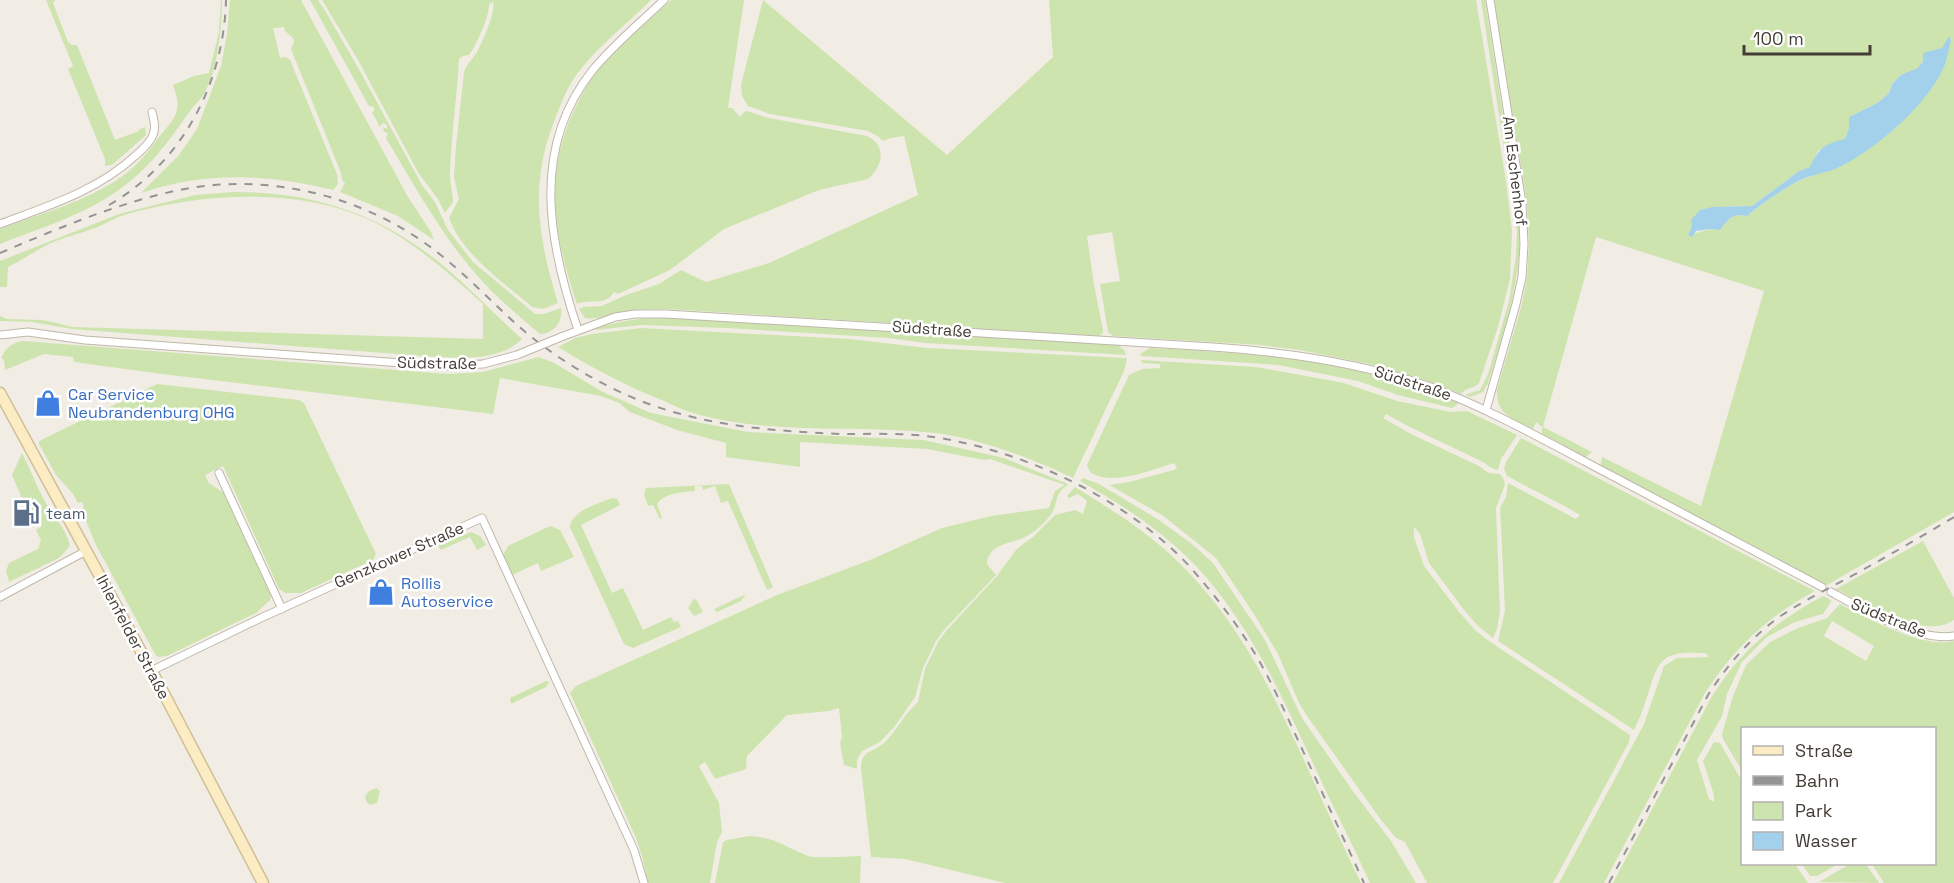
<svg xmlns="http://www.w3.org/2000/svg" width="1954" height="883" font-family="'Space Grotesk',sans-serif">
<rect width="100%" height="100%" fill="#f1ede4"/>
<g fill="#cee4af" fill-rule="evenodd">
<polygon points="46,0 55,0 53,3 68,42 72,45 77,45 115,140 139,131 138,130 145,127 146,135 112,165 105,166 105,159 68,69 73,66"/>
<path d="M 221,0 L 222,0 C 222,28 218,69 204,94 C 199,101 192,108 187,115 C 168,143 148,169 120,189 C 85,215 40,228 0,244 L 0,229 C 40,214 97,198 129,171 C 141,161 150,149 159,137 C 176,117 183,111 173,85 L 194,76 L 209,73 L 219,32 Z"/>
<path d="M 230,0 L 301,0 L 408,197 L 431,232 L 434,240 L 398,216 L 340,192 L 345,183 L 342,180 L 341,173 L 291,49 L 294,42 L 293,38 L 285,31 L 284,27 L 273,28 L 280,58 L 285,57 L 290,60 L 337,174 L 338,184 L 333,190 C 269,174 204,171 141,193 L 179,155 L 197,129 L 221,66 L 227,34 Z"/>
<path d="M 310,0 L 318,0 L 323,7 L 360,71 L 422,185 L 435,202 L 448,230 L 473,262 L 535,314 L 544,314 L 561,308 C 563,322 554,334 540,334 C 520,317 499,300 481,280 C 443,238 415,187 386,138 L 388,133 L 384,132 L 383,127 L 387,129 L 387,125 L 383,123 L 380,127 L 372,112 L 374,111 L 374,107 L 369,106 Z"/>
<path d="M 322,0 L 651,0 C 627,24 598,46 577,74 C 567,87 561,104 555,119 C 529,185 538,237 558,303 L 543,309 L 532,307 C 502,281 463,255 449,218 L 459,199 L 454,178 L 456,146 L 464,72 C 467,63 475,57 479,48 C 484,38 496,10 493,2 L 489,4 C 490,15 476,46 469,55 L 463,56 L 459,59 C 457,98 451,136 450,175 C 450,184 453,193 453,202 L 445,213 L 438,199 L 419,174 L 358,60 Z"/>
<path d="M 671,0 L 744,0 L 728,108 L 732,108 L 740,117 L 744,112 L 747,111 L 769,118 L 867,136 C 887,145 883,166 868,179 L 819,190 L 724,229 L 670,270 L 618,294 L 614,292 C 605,307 591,298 577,304 C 555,239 543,178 573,113 C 582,93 592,75 607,59 C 627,38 650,20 671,0 Z"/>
<path d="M 763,0 L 947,155 L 1053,57 L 1049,0 L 1476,0 L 1506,181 L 1512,231 L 1510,279 L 1498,327 L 1479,383 C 1474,389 1466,387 1461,394 L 1428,381 L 1374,365 L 1300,350 L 1261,345 L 1113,336 L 1108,332 L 1100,284 L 1120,281 L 1112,232 L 1087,236 L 1094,285 L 1103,330 L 1103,333 L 1099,336 L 667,309 C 656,309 644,309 633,310 C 620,312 596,321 585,318 L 579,309 L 584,307 L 602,306 L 626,295 L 659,284 L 681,270 L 706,282 L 769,263 L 918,195 L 904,136 L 891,138 L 883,141 L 879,137 L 868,131 L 770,114 L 748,106 L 742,96 L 741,85 Z"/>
<path d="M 1481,0 L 1485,0 L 1519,217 C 1523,277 1506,326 1488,383 L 1483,392 L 1470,397 L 1466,395 L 1467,394 L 1480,390 L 1488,374 L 1509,301 L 1516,255 L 1517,231 Z"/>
<path d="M 1494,0 L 1954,0 L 1954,512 L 1827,585 L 1601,466 L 1602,457 L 1701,506 L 1764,291 L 1596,237 L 1543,427 L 1592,452 L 1586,457 L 1542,434 L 1542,427 L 1536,422 L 1533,429 C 1514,419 1496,416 1497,390 L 1522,304 L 1527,277 L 1529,244 L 1527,203 ZM 1949,37 L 1898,126 L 1868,148 L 1836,168 L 1802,179 L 1777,193 L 1747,216 C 1732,213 1729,218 1720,230 L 1711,229 L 1688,235 L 1692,226 L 1732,206 L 1752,206 L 1799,171 L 1811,167 L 1818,151 L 1845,139 L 1849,128 L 1849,117 L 1879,102 L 1889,93 L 1892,84 L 1901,75 L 1918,69 C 1924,57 1930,51 1942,49 Z"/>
<path d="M 233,192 C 316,192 381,214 445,267 C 472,290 496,316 522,339 C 500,361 465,358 436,357 L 72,329 L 32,322 L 0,321 L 0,316 L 7,319 L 42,320 L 57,323 L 72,327 L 483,339 L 483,304 C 450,274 414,242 374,222 C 300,186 200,193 124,215 C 114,218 105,224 95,228 C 82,233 69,236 56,241 C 39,248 24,259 8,267 L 7,287 L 0,287 L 0,261 L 119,214 L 195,195 Z"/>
<path d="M 666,317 L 1118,345 L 1124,350 L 1126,355 L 925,343 L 888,338 L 726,328 L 641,325 L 596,330 L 595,328 C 619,321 641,318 666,317 Z"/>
<path d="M 641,328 L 850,339 L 927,348 L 1127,358 L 1124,371 L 1073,478 C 1031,458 971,435 925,432 C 849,425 768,435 693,413 C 683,410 673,405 664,401 C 626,386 592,368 558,347 L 575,338 L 592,334 Z"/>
<path d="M 23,341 L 448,374 L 483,372 L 539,357 L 554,363 L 603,392 L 651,413 L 748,432 L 924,440 L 1004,458 L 1068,484 C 1066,487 1063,488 1061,491 C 1057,495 1056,503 1054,509 C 1050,519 1037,530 1027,536 C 1013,544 988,543 987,564 L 996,575 L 944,630 L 936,641 L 923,668 L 915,697 L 895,726 L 880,742 L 862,751 L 857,760 L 857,769 L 844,765 L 840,743 L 842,737 L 839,708 L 829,711 L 787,715 L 747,756 L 746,769 L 715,779 L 705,762 L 699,766 L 719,803 L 722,832 L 717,842 L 710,883 L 648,883 L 642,856 L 636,838 L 570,693 L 576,686 L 777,595 L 870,560 L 942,528 L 991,516 L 1049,508 L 1055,491 L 1065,485 L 990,459 L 984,460 L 927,449 L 800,442 L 800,467 L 726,457 L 726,443 L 677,430 L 630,412 L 619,403 L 601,396 L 500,378 L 493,414 L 162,374 L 74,362 L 73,357 L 44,354 L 5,370 L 4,360 L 1,358 C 6,347 12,343 23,341 Z"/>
<path d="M 1150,348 C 1254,353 1362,360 1459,403 L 1452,408 L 1398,395 L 1358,381 L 1278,365 L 1141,356 L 1140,354 Z"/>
<path d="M 1141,360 L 1256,367 L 1344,383 L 1397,401 L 1451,412 L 1467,411 L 1517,435 L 1501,459 L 1498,470 C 1491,469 1487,464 1481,461 C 1449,445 1417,432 1386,414 L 1383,418 L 1411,434 L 1479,466 L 1489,473 L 1500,474 L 1504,480 L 1505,485 L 1496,508 L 1500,612 L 1497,629 L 1493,638 L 1478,626 L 1464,610 L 1429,563 L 1420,534 L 1414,527 L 1414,537 L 1424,566 L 1460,613 L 1475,630 L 1486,639 L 1630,735 L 1629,742 L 1553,883 L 1427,883 L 1405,842 L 1396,838 L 1381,820 L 1307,716 L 1299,703 L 1278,654 L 1254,614 L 1216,558 L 1162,515 L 1109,485 L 1129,482 L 1174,470 L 1177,468 L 1174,463 C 1151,470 1112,487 1090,472 L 1087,465 L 1129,375 L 1142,369 L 1160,368 L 1160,364 L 1142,363 Z"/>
<polygon points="157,384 299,400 304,403 376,554 373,560 301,593 285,593 279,589 223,466 205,475 209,483 224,493 271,595 270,600 256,613 167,656 158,657 155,654 96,545 81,509 84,507 82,502 78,503 73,494 56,475 39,444 39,441"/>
<path d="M 1521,438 L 1815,591 C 1767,617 1734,648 1705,693 L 1604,883 L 1559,883 L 1644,724 L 1664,666 L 1677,658 L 1709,657 L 1706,653 C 1694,653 1680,651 1668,657 C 1653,665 1651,689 1645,703 C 1642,713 1638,721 1634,730 L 1498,641 L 1505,611 L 1500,508 L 1506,497 L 1508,483 L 1576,519 L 1580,515 L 1568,508 L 1507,476 L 1504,469 L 1506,462 Z"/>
<path d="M 22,453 C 31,470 37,488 47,505 C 55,518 67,531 70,546 L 59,558 L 9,582 L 6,571 L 9,563 L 38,549 L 41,540 L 36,530 L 41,527 L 37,520 L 34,521 L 31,519 L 12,475 Z"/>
<path d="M 1083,478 L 1099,484 L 1159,520 L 1192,544 L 1213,563 L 1265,640 L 1302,718 L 1352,790 L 1391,841 L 1416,883 L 1370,883 C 1351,841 1330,801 1311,759 C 1279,690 1248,621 1194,564 C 1161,530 1121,504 1080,481 Z"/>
<path d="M 729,484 L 773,587 L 767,590 L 728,501 L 721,503 L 715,486 L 703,490 L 702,486 L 695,486 L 695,491 C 682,492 665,493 657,504 L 662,518 L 660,519 L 653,505 L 648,506 L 644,495 L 646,488 Z"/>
<path d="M 1075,487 C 1109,508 1143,529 1172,556 C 1235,615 1267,681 1303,758 C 1322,800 1341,842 1361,883 L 1005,883 L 905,859 L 871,857 L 861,768 C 861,749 874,753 885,742 C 897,730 905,713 918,702 L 925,669 L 938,642 L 946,631 L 997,576 L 1016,550 L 1023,544 L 1033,537 L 1055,515 L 1075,510 L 1083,514 L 1087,501 L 1078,494 L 1069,498 L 1067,496 Z"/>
<path d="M 612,498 L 617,499 L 620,505 L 581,525 L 612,593 L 623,588 L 643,630 L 671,617 L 674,622 L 678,621 L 681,627 L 633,648 L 624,644 L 570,527 C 572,510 598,504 612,498 Z"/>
<polygon points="550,526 560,530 574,557 541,571 538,563 512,575 503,555 508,546"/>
<polygon points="471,532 480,536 486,545 477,550 470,537 441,550 438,545"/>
<path d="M 1923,541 L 1954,598 L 1954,620 C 1923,641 1864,604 1836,589 Z"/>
<polygon points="746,594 741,601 717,612 714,609"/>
<path d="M 1823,596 L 1831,600 L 1831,602 L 1823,614 L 1795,622 L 1767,637 L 1742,662 L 1727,694 L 1722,716 L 1697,760 L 1709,799 L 1714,802 L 1714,795 L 1703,761 L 1714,742 L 1720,743 L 1742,781 L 1742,864 L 1795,864 L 1808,883 L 1613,883 L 1711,698 C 1739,652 1776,621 1823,596 Z"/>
<polygon points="696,599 703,612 694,616 688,608 693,600"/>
<path d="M 1840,604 C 1867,618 1923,649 1954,641 L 1954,883 L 1884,883 L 1872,864 L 1934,864 L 1934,728 L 1742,728 L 1742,771 L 1723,739 L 1722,734 L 1733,696 L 1746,665 L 1770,642 L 1798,628 L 1827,618 ZM 1832,621 L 1874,646 L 1866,661 L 1824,636 Z"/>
<polygon points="546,681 549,682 546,687 511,704 510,698"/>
<polygon points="376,788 380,791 377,803 370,805 366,801 365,796 369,791"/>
<path d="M 749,836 C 778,838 784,847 808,856 C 817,859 849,856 861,856 L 860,883 L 715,883 L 723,842 L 727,840 Z"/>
<polygon points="1802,864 1838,864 1817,876 1810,876"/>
<polygon points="1850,864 1866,864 1879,883 1813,882 1819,882"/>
</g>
<path fill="#a3d1ec" d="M 1949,36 L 1951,41 C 1948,51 1947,62 1942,71 C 1924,108 1873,152 1835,169 C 1824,173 1811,175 1800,180 C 1781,190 1764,202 1747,216 C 1732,213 1729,218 1720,230 L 1711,229 L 1696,231 L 1692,237 L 1688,235 L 1692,226 L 1691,220 L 1700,210 L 1712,207 L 1752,206 L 1799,171 L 1810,167 C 1820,147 1823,145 1845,139 L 1849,128 L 1849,117 L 1879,102 L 1889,93 L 1892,84 L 1901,75 L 1918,68 L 1923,61 L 1923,53 L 1942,48 Z"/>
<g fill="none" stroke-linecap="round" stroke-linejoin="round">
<defs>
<g id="minor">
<path d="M 0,224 C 48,206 97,191 135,156 C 142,150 150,143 153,135 C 156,127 154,120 152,112"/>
<path d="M 578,330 C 549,244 530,149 592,71 C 613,45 640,23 664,0"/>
<polyline points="0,335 28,332 85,340 443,366 483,364 517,355"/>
<path d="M 561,337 L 615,317 L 635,314 L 666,314 L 1213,347 C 1286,352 1358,362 1428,386 C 1482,406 1533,434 1584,461 C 1664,503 1742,545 1822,587"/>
<polyline points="1486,410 1516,304 1522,277 1524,244 1522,203 1490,0"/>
<polyline points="219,473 282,609"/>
<path d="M 1831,592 C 1862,609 1918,642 1954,636"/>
<polyline points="0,597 86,551"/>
<polyline points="151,671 263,617 482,518 634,850 644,883"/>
</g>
<polyline id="secondary" points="0,393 162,690 263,883"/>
</defs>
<use href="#minor" stroke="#bfb7aa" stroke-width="9"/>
<use href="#secondary" stroke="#cfbe96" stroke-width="13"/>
<use href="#minor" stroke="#fff" stroke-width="7"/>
<use href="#secondary" stroke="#fbecc4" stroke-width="10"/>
<g stroke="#949494" stroke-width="2" stroke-dasharray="8 8" stroke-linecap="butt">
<path d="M 109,205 C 182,163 224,83 226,0"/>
<path d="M 0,253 C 59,228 127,199 190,188 C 282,173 378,201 448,261 C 472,281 493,303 516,324 C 551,355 593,381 636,399 C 702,426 771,431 842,434 C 869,434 898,433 926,436 C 1019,448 1127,498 1191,568 C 1211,591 1231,616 1247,641 C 1267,671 1282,706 1297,738 C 1319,786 1342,835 1364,883"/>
<path d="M 1609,883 L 1708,695 C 1726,667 1748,641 1775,620 C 1797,604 1822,592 1846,579 C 1883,559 1919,538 1954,517"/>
</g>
<defs>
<polyline id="minor-bridge" points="517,355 561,337"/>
</defs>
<use href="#minor-bridge" stroke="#bfb7aa" stroke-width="9" stroke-linecap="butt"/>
<use href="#minor-bridge" stroke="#fff" stroke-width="7"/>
</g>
<defs>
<symbol id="shop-bare" viewBox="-9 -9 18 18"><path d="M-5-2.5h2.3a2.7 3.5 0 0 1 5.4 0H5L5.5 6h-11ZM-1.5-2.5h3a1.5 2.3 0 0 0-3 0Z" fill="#3f7fe0" stroke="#fff" stroke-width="2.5" paint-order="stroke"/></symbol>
<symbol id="fuel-bare" viewBox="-9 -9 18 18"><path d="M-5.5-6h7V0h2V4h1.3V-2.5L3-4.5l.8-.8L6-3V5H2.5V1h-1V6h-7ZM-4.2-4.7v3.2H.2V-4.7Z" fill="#5c6f8a" stroke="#fff" stroke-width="2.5" paint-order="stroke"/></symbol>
</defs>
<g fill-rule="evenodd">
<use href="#shop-bare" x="29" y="384" width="38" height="38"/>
<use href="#fuel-bare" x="7" y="494" width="38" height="38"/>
<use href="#shop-bare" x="362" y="573" width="38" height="38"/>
</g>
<g text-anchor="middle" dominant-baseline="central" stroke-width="5" stroke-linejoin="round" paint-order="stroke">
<g font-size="16" fill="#433d34" stroke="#fff">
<text transform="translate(1515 171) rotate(83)">Am Eschenhof</text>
<text transform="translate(932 329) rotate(4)">Südstraße</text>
<text transform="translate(437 363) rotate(1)">Südstraße</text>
<text transform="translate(1413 383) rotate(18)">Südstraße</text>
<text transform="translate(399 555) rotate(-24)">Genzkower Straße</text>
<text transform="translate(1889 618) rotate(22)">Südstraße</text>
<text transform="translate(133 637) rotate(62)">Ihlenfelder Straße</text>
</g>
<g font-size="16" fill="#366cbe" stroke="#fff" text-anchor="start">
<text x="68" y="394">Car Service<tspan x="68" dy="18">Neubrandenburg OHG</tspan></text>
<text x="401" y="583">Rollis<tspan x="401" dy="18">Autoservice</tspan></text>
</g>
<g font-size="16" fill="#4e5e75" stroke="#fff" text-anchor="start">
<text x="46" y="513">team</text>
</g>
</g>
<rect x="1741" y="727" width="195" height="138" fill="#ffffff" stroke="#b4b1ae" stroke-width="1.5"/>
<rect x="1753" y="746" width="30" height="9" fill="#fbecc4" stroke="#b4b1ae" stroke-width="1.5"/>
<text x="1795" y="757" font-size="18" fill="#433d34">Straße</text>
<rect x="1753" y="776" width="30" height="9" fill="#949494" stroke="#b4b1ae" stroke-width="1.5"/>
<text x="1795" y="787" font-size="18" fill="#433d34">Bahn</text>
<rect x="1753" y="802" width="30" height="18" fill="#cee4af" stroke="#b4b1ae" stroke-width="1.5"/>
<text x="1795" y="817" font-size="18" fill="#433d34">Park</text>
<rect x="1753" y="832" width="30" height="18" fill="#a3d1ec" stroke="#b4b1ae" stroke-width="1.5"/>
<text x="1795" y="847" font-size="18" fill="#433d34">Wasser</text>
<path d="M1744 45v9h126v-9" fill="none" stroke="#433d34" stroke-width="3"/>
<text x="1753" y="45" font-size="18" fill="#433d34" stroke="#ffffff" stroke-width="4.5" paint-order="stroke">100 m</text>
</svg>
